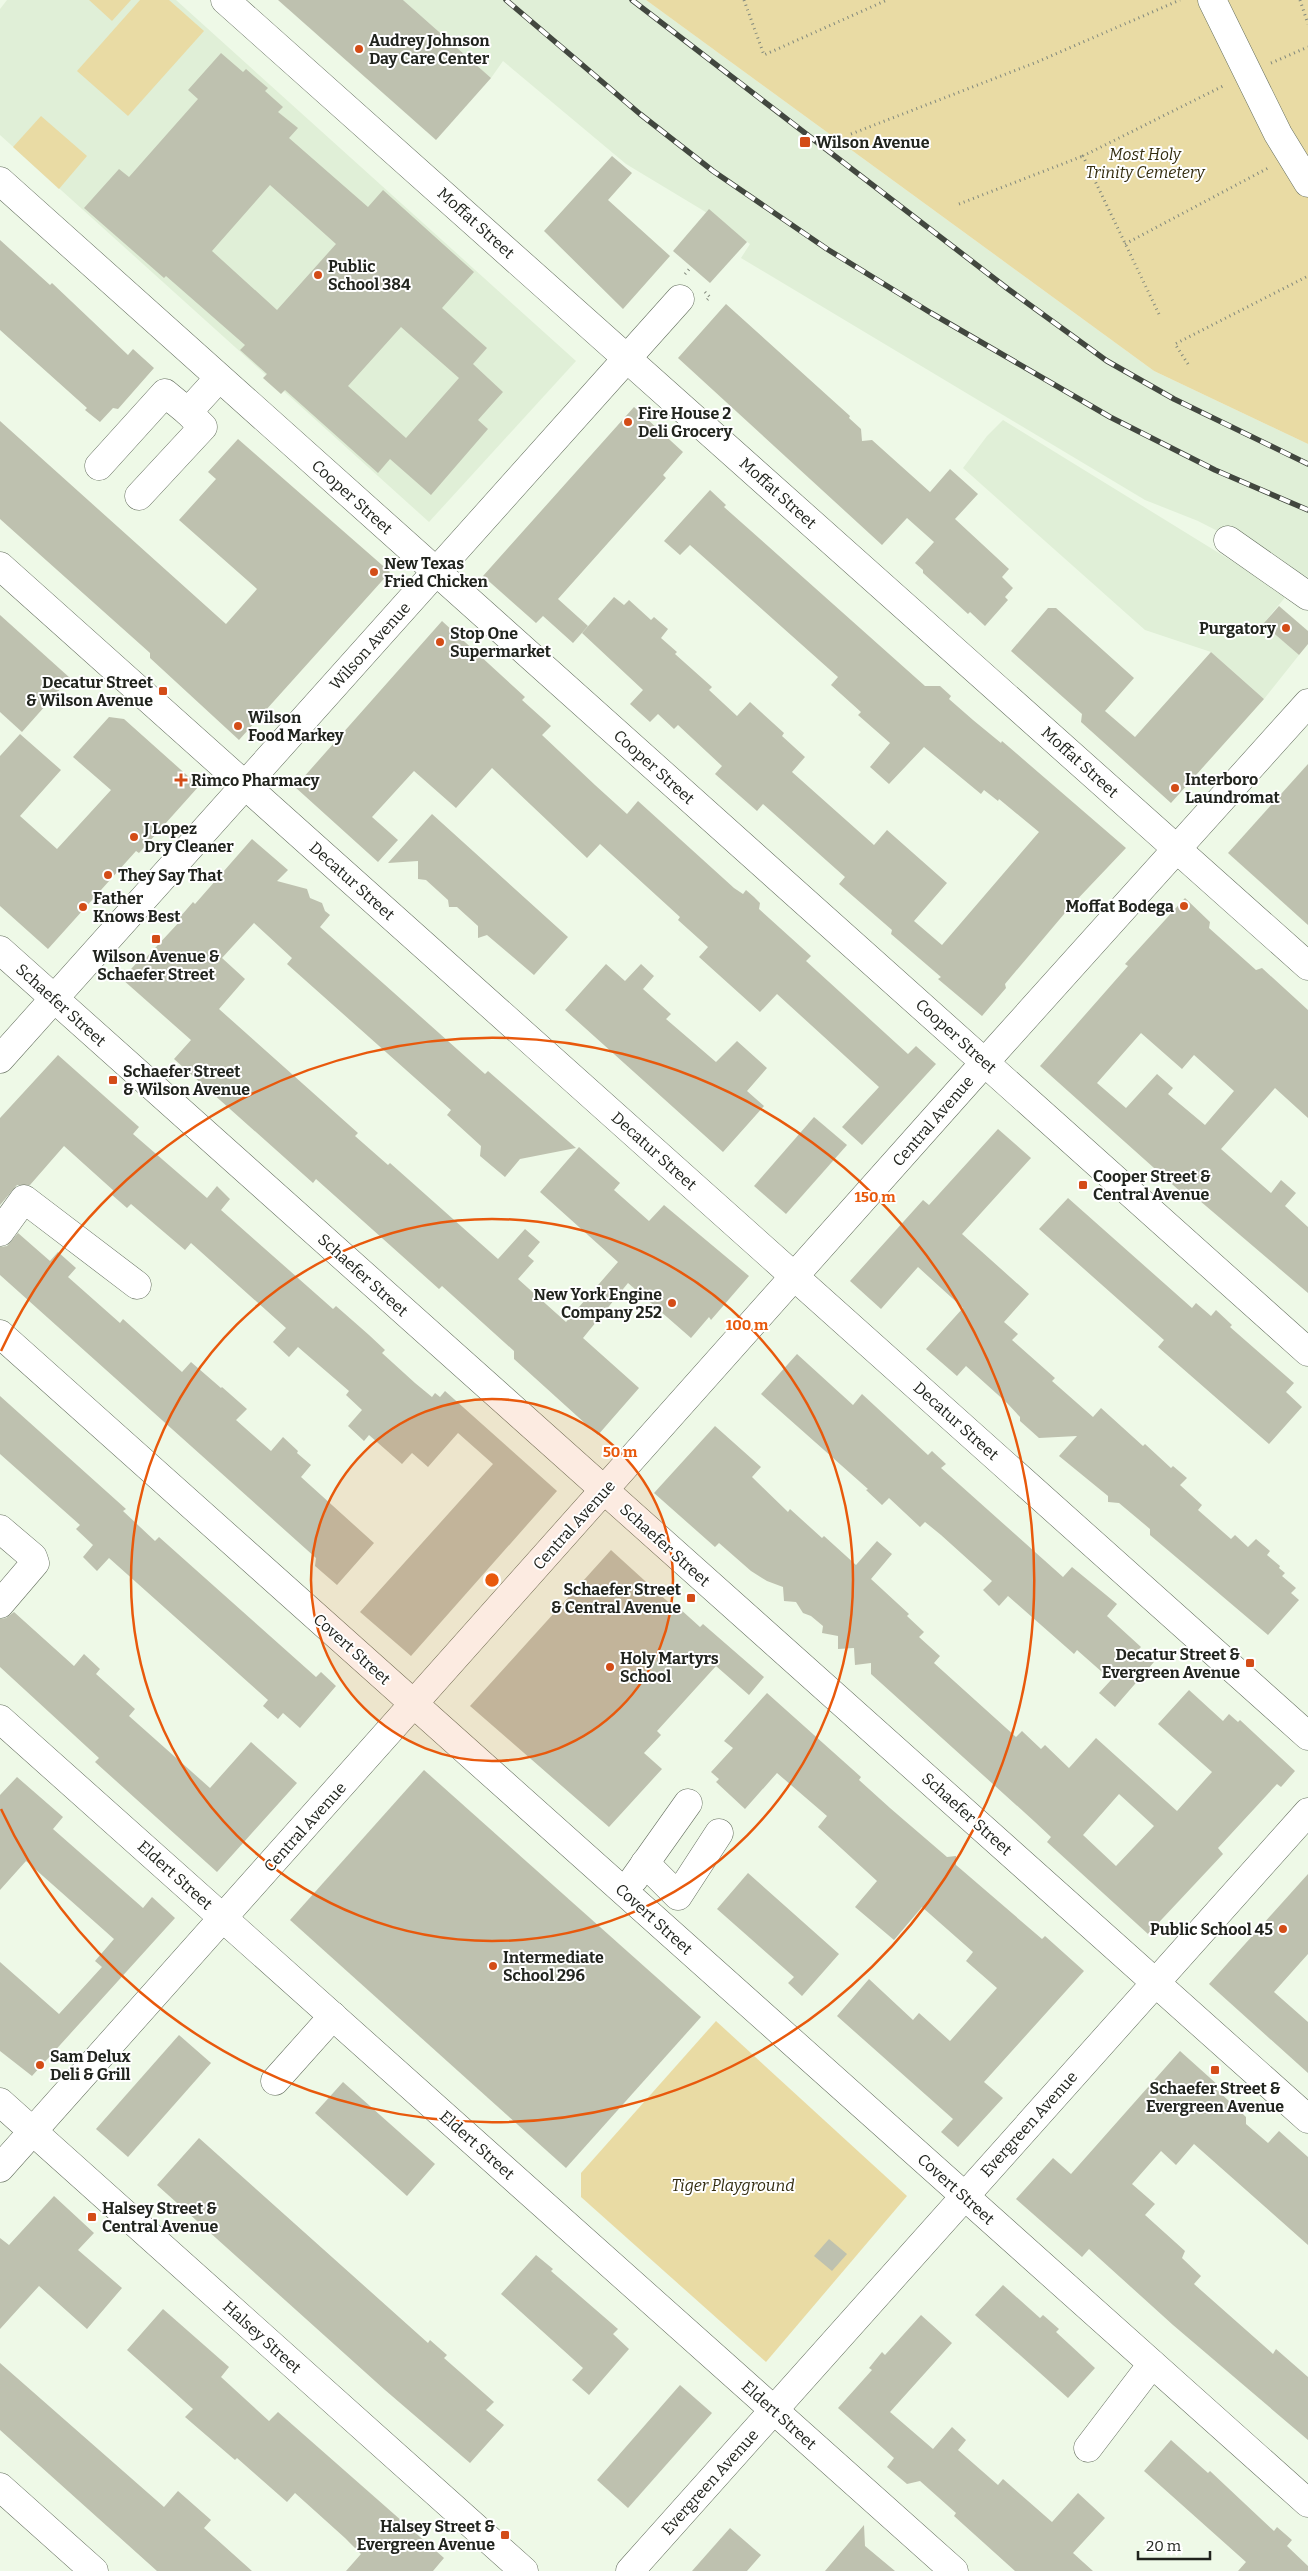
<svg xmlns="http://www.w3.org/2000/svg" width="1308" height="2571" font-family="Bitter,serif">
<rect width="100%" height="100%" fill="#eef9e7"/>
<g fill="#e0efd7">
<polygon points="7,0 176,0 576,361 429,522 0,135 0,9"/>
<polygon points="403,0 646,0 1154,371 1308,444 1308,577 1198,521 1145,500 741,258 750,244 704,211 626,164 503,61 491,78"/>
<polygon points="1003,420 1287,595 1263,624 1299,655 1264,699 1211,652 1145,630 963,468 987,436"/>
</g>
<g fill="#e9dba4">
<polygon points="89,0 131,0 112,21"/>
<polygon points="140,0 169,0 204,31 128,116 77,71"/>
<polygon points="646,0 1308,0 1308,444 1154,371"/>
<polygon points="41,116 87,156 59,189 13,147"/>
<polygon points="716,2021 907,2196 766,2362 581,2197 581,2173"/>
</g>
<g fill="#bec1af" fill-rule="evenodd">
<polygon points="278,0 403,0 491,78 436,140"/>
<path d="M 221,53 L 243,72 L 246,69 L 268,88 L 265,91 L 283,107 L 278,112 L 298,128 L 289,138 L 368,207 L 383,190 L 474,272 L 442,308 L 487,348 L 473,364 L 503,392 L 478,420 L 488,429 L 431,495 L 390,459 L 378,473 L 285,390 L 281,394 L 263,378 L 267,374 L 240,350 L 245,345 L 166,276 L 164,278 L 84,208 L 119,169 L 129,177 L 198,99 L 188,90 ZM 270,185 L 336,244 L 277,310 L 212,251 ZM 401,327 L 459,378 L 406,438 L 348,386 Z"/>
<polygon points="612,156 632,173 608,200 670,256 623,309 544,231"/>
<polygon points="709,209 747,242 710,283 673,251"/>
<polygon points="0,240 50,285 52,283 128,355 133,349 154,368 118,409 113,408 100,422 85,410 87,408 0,330"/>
<polygon points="726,304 850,416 849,418 861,429 862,441 872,440 930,492 950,469 978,494 955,519 1009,569 1002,577 1013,588 1005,597 1008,600 985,626 970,612 968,614 923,573 923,570 915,563 934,542 907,518 882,545 678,358"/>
<polygon points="634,407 683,452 663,475 666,478 558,599 588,626 573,643 543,616 536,623 483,576"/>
<polygon points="0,421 226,624 257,589 179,520 216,479 208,472 238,439 390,572 239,740 150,658 150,653 0,519"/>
<polygon points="710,490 726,505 724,507 925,686 940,686 951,696 949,699 973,720 1001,743 1002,741 1126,848 1070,907 1005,984 1006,988 982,1016 938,979 941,977 891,934 892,930 839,884 845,877 763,804 757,811 715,774 722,766 678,725 674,729 658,714 650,722 630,704 643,690 582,633 614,597 624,605 629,600 651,620 654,617 668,629 661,638 677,652 675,654 712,687 709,690 737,716 750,702 784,733 782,736 805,757 792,772 874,845 887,830 947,883 914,921 942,945 1039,832 999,799 998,801 984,790 981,794 924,747 889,784 870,767 890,743 858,715 861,712 831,685 838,677 690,545 680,555 664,541"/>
<polygon points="1279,606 1308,631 1308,644 1299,655 1263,624"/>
<polygon points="1048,608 1056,608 1134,678 1105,711 1135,737 1211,652 1264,699 1171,803 1081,722 1082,714 1011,651"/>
<polygon points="0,615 70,678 22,732 0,712"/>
<polygon points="442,621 525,697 522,700 551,726 542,735 595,785 627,814 638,801 734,888 743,894 746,890 754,897 760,903 759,909 811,956 806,961 908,1054 916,1046 936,1064 862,1145 842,1127 879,1087 777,994 760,1012 699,957 708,947 678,920 680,917 600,844 587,858 492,768 456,808 414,771 372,817 398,840 378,862 295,787"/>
<polygon points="109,717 124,719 199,786 139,853 136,851 48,949 0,906 0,756 20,734 61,770 20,816 57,849 111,790 73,757"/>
<polygon points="1308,764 1308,925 1228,853"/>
<polygon points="432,814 568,937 534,975 487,935 478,938 478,926 457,907 449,907 448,900 426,880 418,879 418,861 388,863"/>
<polygon points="252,839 288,870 277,881 307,889 310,898 322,903 325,911 330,915 320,927 485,1074 488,1071 576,1148 520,1159 505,1177 480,1156 481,1146 447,1115 451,1110 287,964 292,958 254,923 222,958 245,979 219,1009 358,1133 355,1136 388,1165 390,1163 498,1259 525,1229 540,1242 528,1256 534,1261 518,1279 566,1322 618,1262 540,1192 579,1147 620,1183 614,1190 649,1221 664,1205 749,1276 711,1320 709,1317 691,1338 628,1283 583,1338 639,1388 598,1435 514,1359 514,1351 442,1286 439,1289 316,1179 313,1183 174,1059 191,1040 122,979 141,958 143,961 182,919 180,917 193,902 195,904"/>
<path d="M 1185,898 L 1210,922 L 1209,928 L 1256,970 L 1262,968 L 1308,1010 L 1308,1118 L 1275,1088 L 1221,1149 L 1271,1193 L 1281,1180 L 1296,1193 L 1285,1206 L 1308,1227 L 1308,1293 L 1186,1189 L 1182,1193 L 1040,1066 L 1128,966 L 1125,964 ZM 1141,1033 L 1182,1069 L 1194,1055 L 1234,1091 L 1205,1125 L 1168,1094 L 1173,1088 L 1157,1074 L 1126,1108 L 1097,1083 Z"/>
<polygon points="606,964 625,981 641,964 654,976 643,989 671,1014 666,1019 716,1062 737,1041 767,1068 747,1091 764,1106 723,1152 565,1010"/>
<polygon points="58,1055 139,1127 133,1134 207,1198 217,1186 230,1199 221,1210 333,1309 336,1306 369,1335 385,1350 382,1353 415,1383 432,1397 435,1393 440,1397 445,1391 557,1491 411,1656 360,1612 493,1464 458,1433 428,1467 412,1453 402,1464 369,1435 364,1441 348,1426 362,1410 346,1395 349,1391 298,1347 289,1357 273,1342 286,1328 191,1243 185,1250 131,1204 127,1208 111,1194 114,1191 64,1146 30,1185 17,1185 0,1205 0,1118"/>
<polygon points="814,1117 847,1145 786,1214 754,1186"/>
<polygon points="998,1129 1031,1158 962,1234 1029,1294 1004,1322 1018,1334 1012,1340 1055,1378 1052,1381 1093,1417 1101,1408 1143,1446 1145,1444 1171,1468 1173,1466 1187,1478 1180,1485 1202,1505 1198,1510 1231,1539 1235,1535 1248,1547 1256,1539 1270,1551 1267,1555 1280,1566 1279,1568 1285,1573 1282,1576 1296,1588 1291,1593 1299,1600 1268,1635 1150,1535 1150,1529 1119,1503 1108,1502 1108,1496 1059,1456 1077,1436 1039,1438 1020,1421 1020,1417 1007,1403 966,1366 957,1376 926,1349 963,1308 918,1267 881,1309 850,1281 923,1200 929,1205"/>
<polygon points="1068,1198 1192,1308 1196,1303 1211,1316 1216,1310 1232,1325 1230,1327 1294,1383 1286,1392 1302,1407 1269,1444 1158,1347 1164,1340 1039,1229"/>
<polygon points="18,1233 50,1261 58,1252 76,1268 68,1277 120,1323 123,1319 182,1372 191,1362 221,1388 222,1387 247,1409 236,1420 271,1451 283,1437 298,1451 297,1453 311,1465 301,1477 374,1543 337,1585 315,1566 316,1558 0,1275 0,1247 7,1246"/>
<polygon points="797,1354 853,1405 862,1394 928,1455 932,1451 946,1464 941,1468 1063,1577 1072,1567 1117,1604 1107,1616 1141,1647 1139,1649 1154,1662 1115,1707 1099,1693 1111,1680 1077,1650 1074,1654 1008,1596 999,1606 983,1590 992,1581 941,1535 925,1522 920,1527 889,1498 882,1505 866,1490 868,1489 761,1394"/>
<polygon points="0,1396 126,1509 123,1511 155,1541 159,1537 316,1677 321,1672 336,1686 300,1728 283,1713 278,1719 263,1706 268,1700 109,1558 97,1571 83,1557 93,1545 76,1529 80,1525 0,1454"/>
<path d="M 715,1426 L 761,1467 L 752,1477 L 788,1512 L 790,1509 L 822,1538 L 824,1536 L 856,1565 L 877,1541 L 892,1554 L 871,1579 L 909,1614 L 907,1616 L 924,1632 L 919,1637 L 940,1656 L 934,1663 L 1016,1737 L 1022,1731 L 1041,1749 L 1045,1745 L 1069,1768 L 1096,1738 L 1177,1811 L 1212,1772 L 1158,1724 L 1189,1690 L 1223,1721 L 1229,1714 L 1238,1722 L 1240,1720 L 1295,1771 L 1281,1787 L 1277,1784 L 1218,1848 L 1223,1854 L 1148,1934 L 1047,1842 L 1051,1837 L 1035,1822 L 871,1674 L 871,1663 L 855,1665 L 854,1648 L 838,1649 L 838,1636 L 822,1633 L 823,1626 L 811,1616 L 803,1613 L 796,1602 L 784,1601 L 783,1587 L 767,1581 L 751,1571 L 719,1543 L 715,1547 L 654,1493 ZM 1119,1794 L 1154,1826 L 1116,1866 L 1083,1835 Z"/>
<polygon points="611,1550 677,1610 679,1608 700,1627 703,1624 764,1677 749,1695 716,1666 657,1731 661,1735 644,1753 662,1769 609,1827 470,1706"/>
<polygon points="14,1612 74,1666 84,1654 100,1669 96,1674 135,1709 129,1716 210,1788 251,1742 297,1783 217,1872 95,1762 99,1758 0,1667 0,1619 6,1618"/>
<polygon points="767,1693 861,1777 859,1780 890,1808 947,1857 956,1856 956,1865 1042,1939 1045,1936 1084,1971 984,2082 1003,2098 958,2147 941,2132 953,2119 837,2016 869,1979 913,2020 919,2013 950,2041 997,1988 966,1961 973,1952 922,1907 894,1940 855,1907 877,1881 818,1827 827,1816 777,1773 745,1809 716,1782 719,1779 711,1772 733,1748 724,1741"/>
<polygon points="424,1770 701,2017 566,2168 290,1920"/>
<polygon points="17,1777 63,1817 53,1829 143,1908 152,1897 175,1918 32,2076 0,2051 0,1962 59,2014 102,1967 95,1961 114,1939 26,1861 0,1890 0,1795"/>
<polygon points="748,1873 839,1954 802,1996 788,1983 794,1977 717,1909"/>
<polygon points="1308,1874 1308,1954 1274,1992 1308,2022 1308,2073 1209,1984"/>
<polygon points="179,2035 211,2063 128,2157 96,2129"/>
<polygon points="1180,2051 1219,2086 1216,2089 1246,2117 1246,2124 1268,2143 1279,2131 1308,2157 1308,2245 1194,2144 1176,2165 1161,2151 1132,2184 1155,2204 1145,2215 1185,2251 1182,2258 1201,2276 1194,2284 1273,2354 1276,2349 1308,2377 1308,2440 1173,2325 1089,2249 1082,2257 1016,2199 1053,2158 1071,2174"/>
<polygon points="343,2082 435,2164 407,2196 315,2113"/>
<polygon points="199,2138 428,2343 430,2340 447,2355 444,2358 494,2402 486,2410 504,2425 470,2463 385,2390 157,2185"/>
<polygon points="54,2196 94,2233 78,2250 122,2288 87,2329 39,2286 0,2329 0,2238 9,2245"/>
<polygon points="829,2239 847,2254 832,2271 814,2256"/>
<polygon points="536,2255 553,2269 551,2271 618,2329 613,2334 629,2349 589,2395 572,2380 583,2368 501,2294"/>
<polygon points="1003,2285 1040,2318 1043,2315 1059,2329 1056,2332 1095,2368 1068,2398 975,2315"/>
<polygon points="163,2309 229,2367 221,2377 269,2421 278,2412 444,2558 433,2571 346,2571 361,2554 345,2538 295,2493 287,2502 237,2458 235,2460 185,2417 193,2409 127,2350"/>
<polygon points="921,2315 952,2343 890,2412 933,2449 952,2427 966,2440 958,2450 998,2485 1003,2479 1052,2522 1078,2493 1105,2518 1073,2553 1093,2571 1015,2571 954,2516 956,2513 920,2481 907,2484 887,2467 894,2458 838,2408 872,2370 869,2368 882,2352 885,2355"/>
<polygon points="0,2363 164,2507 178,2491 211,2520 204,2528 252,2571 157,2571 0,2430"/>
<polygon points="680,2385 712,2413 628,2508 597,2480"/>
<polygon points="1171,2440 1208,2473 1210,2471 1274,2531 1277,2527 1292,2540 1287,2546 1308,2566 1308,2571 1238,2571 1246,2562 1144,2471"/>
<polygon points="864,2525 865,2546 895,2571 825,2571"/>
<polygon points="730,2528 761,2555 747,2571 692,2571"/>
</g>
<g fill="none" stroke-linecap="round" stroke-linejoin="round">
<defs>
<g id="minor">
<polyline points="225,0 1308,966"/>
<polyline points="1212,0 1278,134 1308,183"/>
<polyline points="99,466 165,393 188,412 219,378"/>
<polyline points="139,496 203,427 188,412"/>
<polyline points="1228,540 1308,596"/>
<polyline points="0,566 1308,1736"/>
<polyline points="0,950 1308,2119"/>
<polyline points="0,1059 680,299"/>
<polyline points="0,1232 24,1199 137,1285"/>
<polyline points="0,1334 1308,2503"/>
<polyline points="0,1529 33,1557 35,1563 0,1604"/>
<polyline points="0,1719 954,2571"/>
<polyline points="645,1863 678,1896 719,1833"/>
<polyline points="634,1879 688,1803"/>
<polyline points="275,2081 333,2016"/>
<polyline points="0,2102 524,2571"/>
<polyline points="0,2168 985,1062 1308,703"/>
<polyline points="1088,2448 1152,2364"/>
<polyline points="0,2487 94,2571"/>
<polyline points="630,2571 1308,1812"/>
</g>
<polyline id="major" points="0,181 1308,1352"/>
</defs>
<use href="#minor" stroke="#646e5e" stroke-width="29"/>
<use href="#major" stroke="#646e5e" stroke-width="29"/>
<g stroke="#82897d" stroke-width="3" stroke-dasharray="1 4" stroke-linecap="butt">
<polyline points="744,0 764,55 887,0"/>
<polyline points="1300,0 1308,24"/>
<polyline points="1271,63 1308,47"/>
<polyline points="851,134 1037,62 1180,0"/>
<polyline points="959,204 1083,156"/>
<polyline points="1125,244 1270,167"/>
<polyline points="685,274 691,267"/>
<polyline points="705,292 710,297 706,301"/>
<polyline points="1159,314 1083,156 1225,85"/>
<polyline points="1188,364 1175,344 1308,276"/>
</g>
<use href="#minor" stroke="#fff" stroke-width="28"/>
<use href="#major" stroke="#fff" stroke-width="28"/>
<defs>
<g id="rail">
<polyline points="506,0 640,114 713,171 827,249 931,313 1110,417 1215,470 1308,510"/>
<polyline points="632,0 1008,289 1107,361 1174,399 1308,464"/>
</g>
</defs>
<use href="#rail" stroke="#42473f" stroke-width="5.5"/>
<use href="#rail" stroke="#fff" stroke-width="4" stroke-dasharray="11" stroke-linecap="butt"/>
</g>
<circle cx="492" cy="1580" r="181" fill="#e8590c" fill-opacity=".12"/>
<g fill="none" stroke="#e8590c" stroke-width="2.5">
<circle cx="492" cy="1580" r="181"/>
<circle cx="492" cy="1580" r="361"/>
<path d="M1 1351A542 542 0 1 1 1 1809"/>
</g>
<g fill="#d34c17" stroke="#fff" stroke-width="2">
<circle cx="359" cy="49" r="5"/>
<rect x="799" y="136" width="12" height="12" rx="2.5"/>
<circle cx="318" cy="275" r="5"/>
<circle cx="628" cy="422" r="5"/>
<circle cx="374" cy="572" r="5"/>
<circle cx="1286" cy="628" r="5"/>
<circle cx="440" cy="642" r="5"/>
<rect x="158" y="686" width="10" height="10" rx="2.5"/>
<circle cx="238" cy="726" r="5"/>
<path d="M178.5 772.5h5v5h5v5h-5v5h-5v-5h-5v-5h5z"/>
<circle cx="1175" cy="788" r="5"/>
<circle cx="134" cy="837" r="5"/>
<circle cx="108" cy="875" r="5"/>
<circle cx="1184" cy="906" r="5"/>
<circle cx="83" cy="907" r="5"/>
<rect x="151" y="934" width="10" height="10" rx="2.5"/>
<rect x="108" y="1075" width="10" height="10" rx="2.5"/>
<rect x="1078" y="1180" width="10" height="10" rx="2.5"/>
<circle cx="672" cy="1303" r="5"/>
<rect x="686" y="1593" width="10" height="10" rx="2.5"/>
<rect x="1245" y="1658" width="10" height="10" rx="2.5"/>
<circle cx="610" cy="1667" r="5"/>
<circle cx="1283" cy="1929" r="5"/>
<circle cx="493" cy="1966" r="5"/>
<circle cx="40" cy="2065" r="5"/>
<rect x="1210" y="2065" width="10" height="10" rx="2.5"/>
<rect x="87" y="2212" width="10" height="10" rx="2.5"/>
<rect x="500" y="2530" width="10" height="10" rx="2.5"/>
</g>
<g text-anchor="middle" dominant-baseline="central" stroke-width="4" stroke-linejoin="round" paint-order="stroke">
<g font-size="16" font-weight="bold" fill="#21241e" stroke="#fff" text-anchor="start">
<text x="369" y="40">Audrey Johnson<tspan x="369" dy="18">Day Care Center</tspan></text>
<text x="816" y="142">Wilson Avenue</text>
<text x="328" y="266">Public<tspan x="328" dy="18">School 384</tspan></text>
<text x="638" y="413">Fire House 2<tspan x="638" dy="18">Deli Grocery</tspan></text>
<text x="384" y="563">New Texas<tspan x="384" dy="18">Fried Chicken</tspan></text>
<text x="1276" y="628" text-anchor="end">Purgatory</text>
<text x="450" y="633">Stop One<tspan x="450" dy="18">Supermarket</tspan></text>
<text x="153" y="682" text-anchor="end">Decatur Street<tspan x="153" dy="18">&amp; Wilson Avenue</tspan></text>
<text x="248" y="717">Wilson<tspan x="248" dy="18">Food Markey</tspan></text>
<text x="1185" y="779">Interboro<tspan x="1185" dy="18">Laundromat</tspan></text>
<text x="191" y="780">Rimco Pharmacy</text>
<text x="144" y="828">J Lopez<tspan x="144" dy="18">Dry Cleaner</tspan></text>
<text x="118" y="875">They Say That</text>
<text x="93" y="898">Father<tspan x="93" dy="18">Knows Best</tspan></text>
<text x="1174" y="906" text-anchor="end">Moffat Bodega</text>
<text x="156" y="956" text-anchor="middle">Wilson Avenue &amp;<tspan x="156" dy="18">Schaefer Street</tspan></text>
<text x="123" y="1071">Schaefer Street<tspan x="123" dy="18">&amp; Wilson Avenue</tspan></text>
<text x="1093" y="1176">Cooper Street &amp;<tspan x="1093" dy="18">Central Avenue</tspan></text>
<text x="662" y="1294" text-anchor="end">New York Engine<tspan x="662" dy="18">Company 252</tspan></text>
<text x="681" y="1589" text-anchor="end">Schaefer Street<tspan x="681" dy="18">&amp; Central Avenue</tspan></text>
<text x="1240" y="1654" text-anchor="end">Decatur Street &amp;<tspan x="1240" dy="18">Evergreen Avenue</tspan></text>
<text x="620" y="1658">Holy Martyrs<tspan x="620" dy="18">School</tspan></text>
<text x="1273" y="1929" text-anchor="end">Public School 45</text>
<text x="503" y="1957">Intermediate<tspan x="503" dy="18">School 296</tspan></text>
<text x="50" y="2056">Sam Delux<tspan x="50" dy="18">Deli &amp; Grill</tspan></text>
<text x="1215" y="2088" text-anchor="middle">Schaefer Street &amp;<tspan x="1215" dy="18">Evergreen Avenue</tspan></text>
<text x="102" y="2208">Halsey Street &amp;<tspan x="102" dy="18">Central Avenue</tspan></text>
<text x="495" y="2526" text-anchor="end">Halsey Street &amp;<tspan x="495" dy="18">Evergreen Avenue</tspan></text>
</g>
<g font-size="16" font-style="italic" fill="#332c0f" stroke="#fff">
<text x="1145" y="154">Most Holy<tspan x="1145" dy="18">Trinity Cemetery</tspan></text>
<text x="733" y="2185">Tiger Playground</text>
</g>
<g font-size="16" fill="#21241e" stroke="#fff">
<text transform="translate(476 223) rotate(42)">Moffat Street</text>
<text transform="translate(778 493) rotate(42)">Moffat Street</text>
<text transform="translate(352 497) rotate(42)">Cooper Street</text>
<text transform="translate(370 646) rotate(-48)">Wilson Avenue</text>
<text transform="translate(1080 762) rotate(42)">Moffat Street</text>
<text transform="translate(654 767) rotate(42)">Cooper Street</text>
<text transform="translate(352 881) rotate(42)">Decatur Street</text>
<text transform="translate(61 1005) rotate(42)">Schaefer Street</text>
<text transform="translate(956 1036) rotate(42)">Cooper Street</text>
<text transform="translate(933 1121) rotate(-49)">Central Avenue</text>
<text transform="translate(654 1151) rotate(42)">Decatur Street</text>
<text transform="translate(363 1275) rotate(42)">Schaefer Street</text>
<text transform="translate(956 1421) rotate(42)">Decatur Street</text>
<text transform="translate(574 1525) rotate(-48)">Central Avenue</text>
<text transform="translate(665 1545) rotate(42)">Schaefer Street</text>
<text transform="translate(352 1649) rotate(42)">Covert Street</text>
<text transform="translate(967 1814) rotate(42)">Schaefer Street</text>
<text transform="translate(305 1827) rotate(-48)">Central Avenue</text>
<text transform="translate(175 1875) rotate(42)">Eldert Street</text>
<text transform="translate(654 1919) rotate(42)">Covert Street</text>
<text transform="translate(1029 2124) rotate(-48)">Evergreen Avenue</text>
<text transform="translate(477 2145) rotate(42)">Eldert Street</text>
<text transform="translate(956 2189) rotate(42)">Covert Street</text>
<text transform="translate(262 2337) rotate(42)">Halsey Street</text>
<text transform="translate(779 2415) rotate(42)">Eldert Street</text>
<text transform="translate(710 2482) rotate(-48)">Evergreen Avenue</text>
</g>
</g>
<circle cx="492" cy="1580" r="8" fill="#e8590c" stroke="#fff" stroke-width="2.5"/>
<g font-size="15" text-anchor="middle" font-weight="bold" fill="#e8590c" stroke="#fff" stroke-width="4" stroke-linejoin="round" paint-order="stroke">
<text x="875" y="1202">150 m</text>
<text x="747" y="1330">100 m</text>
<text x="620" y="1457">50 m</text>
</g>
<path d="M1138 2551v8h72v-8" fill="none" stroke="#21241e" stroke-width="2.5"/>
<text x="1146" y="2551" font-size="15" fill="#21241e" stroke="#ffffff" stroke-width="4" paint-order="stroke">20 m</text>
</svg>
